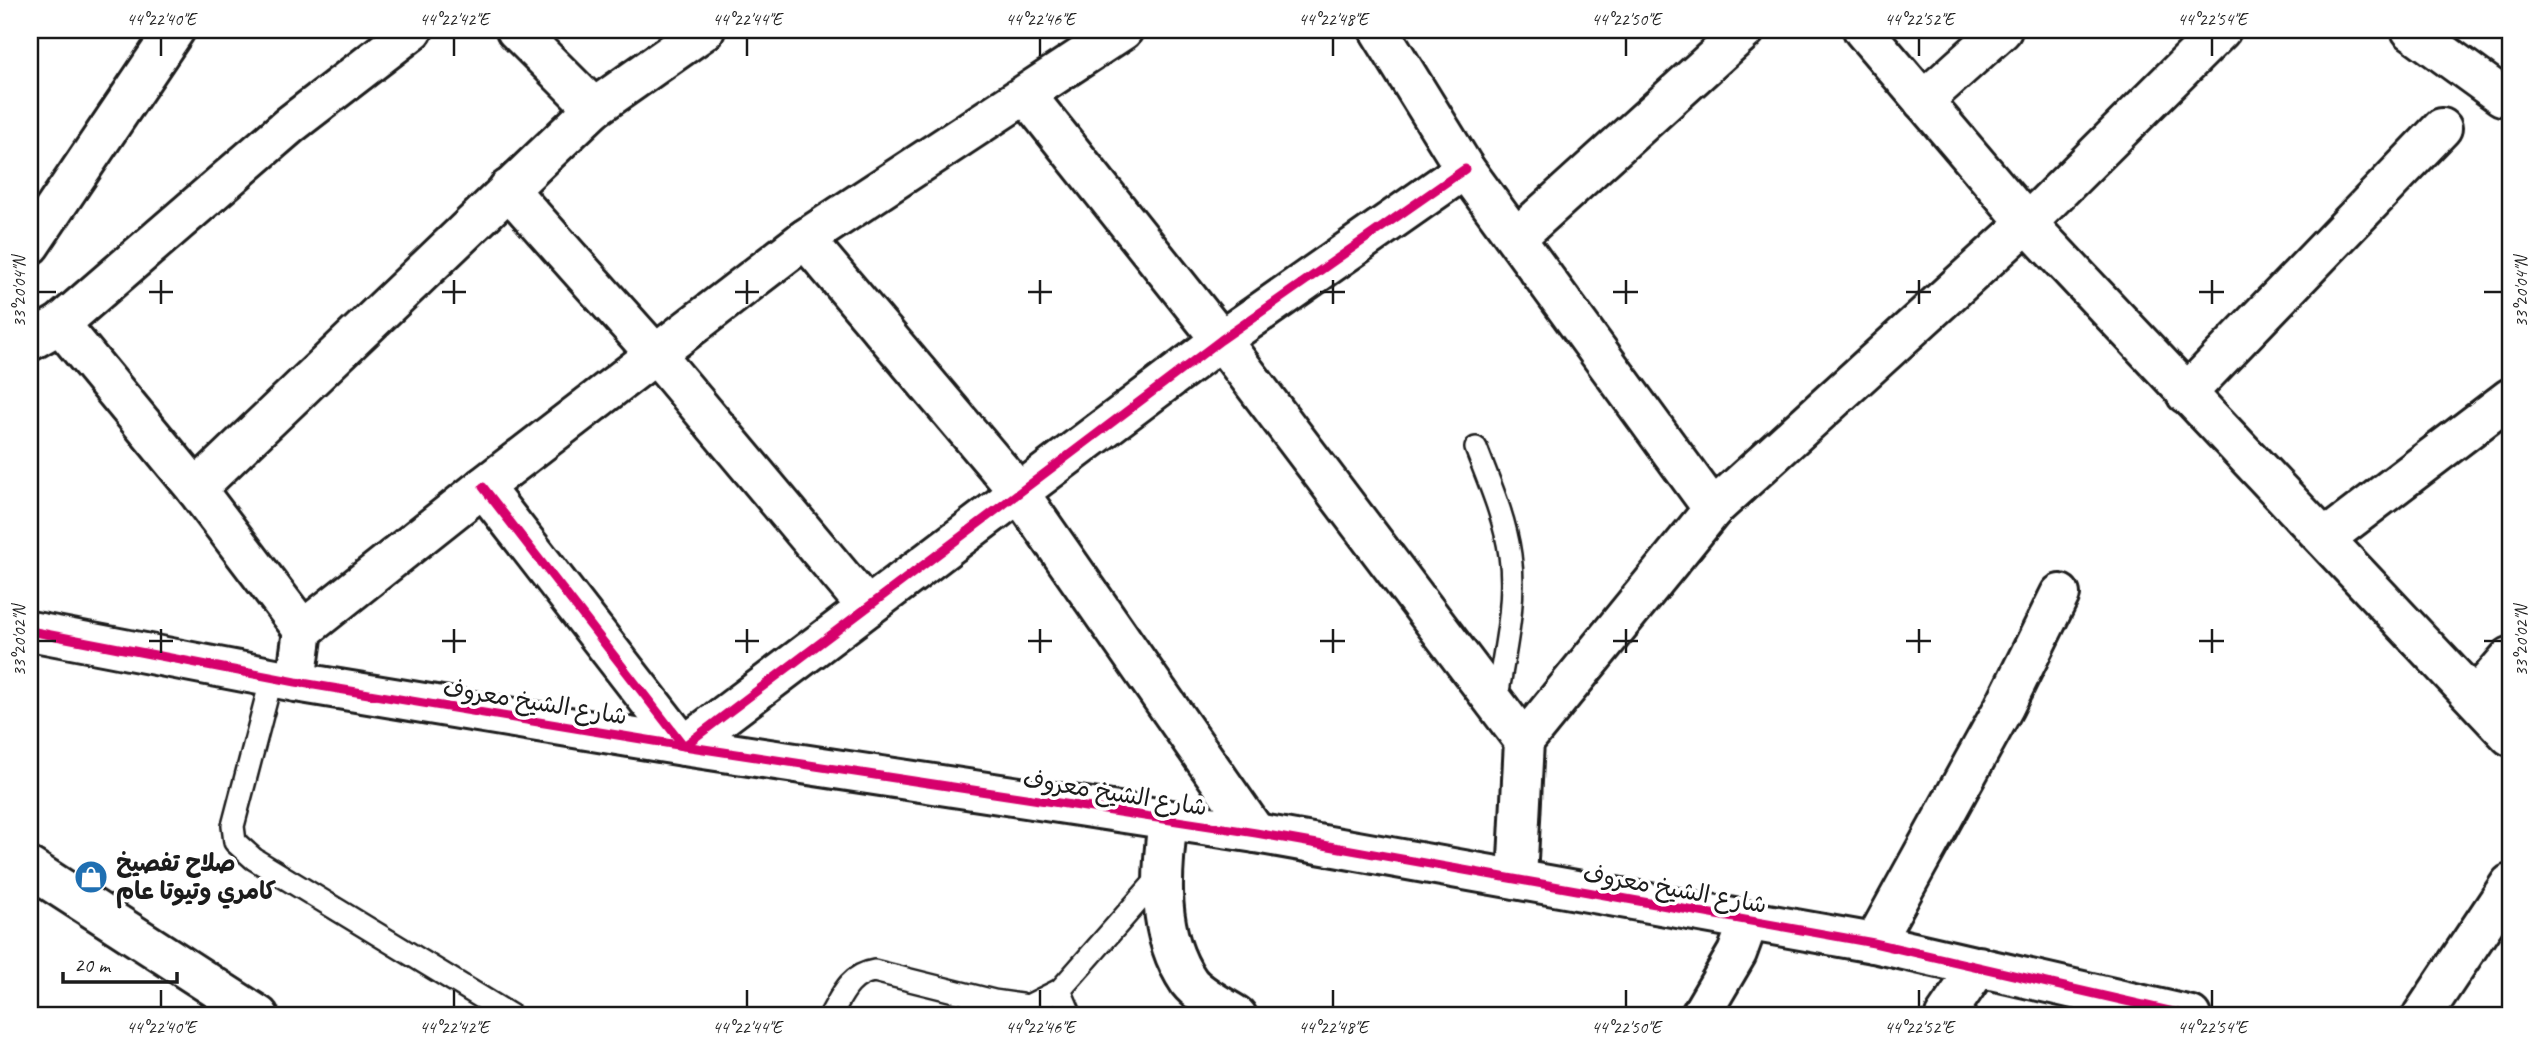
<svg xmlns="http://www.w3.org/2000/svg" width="2540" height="1046" font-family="Caveat,'Playpen Sans Arabic',sans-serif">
<rect width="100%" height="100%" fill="#fff"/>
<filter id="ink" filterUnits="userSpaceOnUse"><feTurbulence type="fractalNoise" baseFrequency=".0143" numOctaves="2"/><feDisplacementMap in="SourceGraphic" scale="14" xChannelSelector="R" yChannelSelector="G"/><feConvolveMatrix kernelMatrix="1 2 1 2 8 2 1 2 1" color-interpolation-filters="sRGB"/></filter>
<g filter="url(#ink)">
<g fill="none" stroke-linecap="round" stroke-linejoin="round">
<defs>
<g id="lane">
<path d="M 1476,448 C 1489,482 1505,518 1510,555 C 1517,603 1503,657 1496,704"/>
<polyline points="272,677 233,826 235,842 254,859 512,1016"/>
<path d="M 830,1016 C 842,995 849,975 874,971 L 994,1001 L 1028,1006 L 1060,990"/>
<polyline points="1071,1016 1060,990 1161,875"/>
</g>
<g id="street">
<polyline points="516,30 594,108"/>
<polyline points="1379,30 1465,169 1713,509"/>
<polyline points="1863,30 2027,223 2510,736"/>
<polyline points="2411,30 2502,96 2510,98"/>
<polyline points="1026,95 1221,340 1524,741"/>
<polyline points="1923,101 2002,30"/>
<polyline points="508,189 656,355 867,607"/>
<polyline points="1517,237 1745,30"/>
<polyline points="805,239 1018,491 1256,833"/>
<polyline points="30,245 175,30"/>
<polyline points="60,324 196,489 303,630"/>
<polyline points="30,341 60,324 291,124 413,30"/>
<polyline points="2186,394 2442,128"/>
<polyline points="483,487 684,746 1221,340 1465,169"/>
<polyline points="196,489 594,108 705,30"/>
<polyline points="2326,538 2510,398"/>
<polyline points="296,682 303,630 483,487 805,239 1123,30"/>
<polyline points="2475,698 2510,657"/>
<path d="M 1168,820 C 1161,874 1156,934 1189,982 C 1199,995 1223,1007 1237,1016"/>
<polyline points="1517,879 1524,741 1713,509 2027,223 2221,30"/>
<polyline points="1874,943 2004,707 2060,594"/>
<polyline points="1700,1016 1737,953 1748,923"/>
<polyline points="1945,1016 1979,966"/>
<polyline points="2422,1016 2510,884"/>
</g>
<g id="secondary">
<polyline points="30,631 296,682 684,746 1256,833 1874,943 2191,1016"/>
<polyline points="30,868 259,1016"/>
</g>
</defs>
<use href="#lane" stroke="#1c1c1c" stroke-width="26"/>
<use href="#street" stroke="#1c1c1c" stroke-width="44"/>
<use href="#secondary" stroke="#1c1c1c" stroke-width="44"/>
<use href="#lane" stroke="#fff" stroke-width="21"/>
<use href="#street" stroke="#fff" stroke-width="38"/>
<use href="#secondary" stroke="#fff" stroke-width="38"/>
<defs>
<g id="cycleway">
<polyline points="483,487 684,746 1221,340 1465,169"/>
<polyline points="30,631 296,682 684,746 1256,833 1874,943 2191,1016"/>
</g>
</defs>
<use href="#cycleway" stroke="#fff" stroke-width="13"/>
<use href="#cycleway" stroke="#d6006c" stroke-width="9"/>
</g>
</g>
<path fill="none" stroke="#1c1c1c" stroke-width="2.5" d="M 161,38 L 161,56M 454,38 L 454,56M 747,38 L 747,56M 1040,38 L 1040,56M 1333,38 L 1333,56M 1626,38 L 1626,56M 1919,38 L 1919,56M 2212,38 L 2212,56M 161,280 L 161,304M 454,280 L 454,304M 747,280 L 747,304M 1040,280 L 1040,304M 1333,280 L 1333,304M 1626,280 L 1626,304M 1919,280 L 1919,304M 2212,280 L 2212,304M 38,292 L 56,292M 149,292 L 173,292M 442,292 L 466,292M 735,292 L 759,292M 1028,292 L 1052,292M 1320,292 L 1345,292M 1613,292 L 1638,292M 1906,292 L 1931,292M 2199,292 L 2224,292M 2484,292 L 2502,292M 161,629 L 161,653M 454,629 L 454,653M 747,629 L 747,653M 1040,629 L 1040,653M 1333,629 L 1333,653M 1626,629 L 1626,653M 1919,629 L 1919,653M 2212,629 L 2212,653M 38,641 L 56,641M 149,641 L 173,641M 442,641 L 466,641M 735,641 L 759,641M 1028,641 L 1052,641M 1320,641 L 1345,641M 1613,641 L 1638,641M 1906,641 L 1931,641M 2199,641 L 2224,641M 2484,641 L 2502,641M 161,990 L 161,1007M 454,990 L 454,1007M 747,990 L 747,1007M 1040,990 L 1040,1007M 1333,990 L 1333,1007M 1626,990 L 1626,1007M 1919,990 L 1919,1007M 2212,990 L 2212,1007"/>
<defs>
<symbol id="shop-disc" viewBox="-11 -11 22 22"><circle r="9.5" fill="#1f6fb2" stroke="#fff"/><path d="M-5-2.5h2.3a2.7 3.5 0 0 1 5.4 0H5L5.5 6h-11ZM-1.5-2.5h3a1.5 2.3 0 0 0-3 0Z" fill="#fff"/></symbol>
</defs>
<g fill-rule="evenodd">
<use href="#shop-disc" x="72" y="858" width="38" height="38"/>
</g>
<g text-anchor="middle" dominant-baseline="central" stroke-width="7" stroke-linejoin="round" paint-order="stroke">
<g font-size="24" fill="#1c1c1c" stroke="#fff">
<text transform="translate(535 702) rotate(9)">شارع الشيخ معروف</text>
<text transform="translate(1115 793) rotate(9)">شارع الشيخ معروف</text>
<text transform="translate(1675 889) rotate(10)">شارع الشيخ معروف</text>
</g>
<g font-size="24" font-weight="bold" fill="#1c1c1c" stroke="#fff" text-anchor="start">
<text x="116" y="863">صلاح تفصيخ<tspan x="116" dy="28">كامري وتيوتا عام</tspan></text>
</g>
</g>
<rect width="2540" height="1046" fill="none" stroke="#fff" stroke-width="77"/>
<path d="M63 972v10h114v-10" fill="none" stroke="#1c1c1c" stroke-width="3.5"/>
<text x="74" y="972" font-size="21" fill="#1c1c1c" stroke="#ffffff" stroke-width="5" paint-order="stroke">20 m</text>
<rect x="38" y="38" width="2464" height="969" fill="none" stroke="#1c1c1c" stroke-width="2.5"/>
<g font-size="18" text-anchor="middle" fill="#1c1c1c">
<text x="161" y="25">44°22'40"E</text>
<text x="454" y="25">44°22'42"E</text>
<text x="747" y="25">44°22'44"E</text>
<text x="1040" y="25">44°22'46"E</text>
<text x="1333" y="25">44°22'48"E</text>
<text x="1626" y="25">44°22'50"E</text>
<text x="1919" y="25">44°22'52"E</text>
<text x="2212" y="25">44°22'54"E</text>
<text transform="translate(19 292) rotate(-90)" y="6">33°20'04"N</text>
<text transform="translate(2521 292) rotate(-90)" y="6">33°20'04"N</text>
<text transform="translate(19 641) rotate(-90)" y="6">33°20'02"N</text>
<text transform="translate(2521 641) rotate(-90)" y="6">33°20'02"N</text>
<text x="161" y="1033">44°22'40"E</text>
<text x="454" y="1033">44°22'42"E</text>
<text x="747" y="1033">44°22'44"E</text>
<text x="1040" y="1033">44°22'46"E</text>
<text x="1333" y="1033">44°22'48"E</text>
<text x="1626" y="1033">44°22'50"E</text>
<text x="1919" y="1033">44°22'52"E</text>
<text x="2212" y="1033">44°22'54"E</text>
</g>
</svg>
